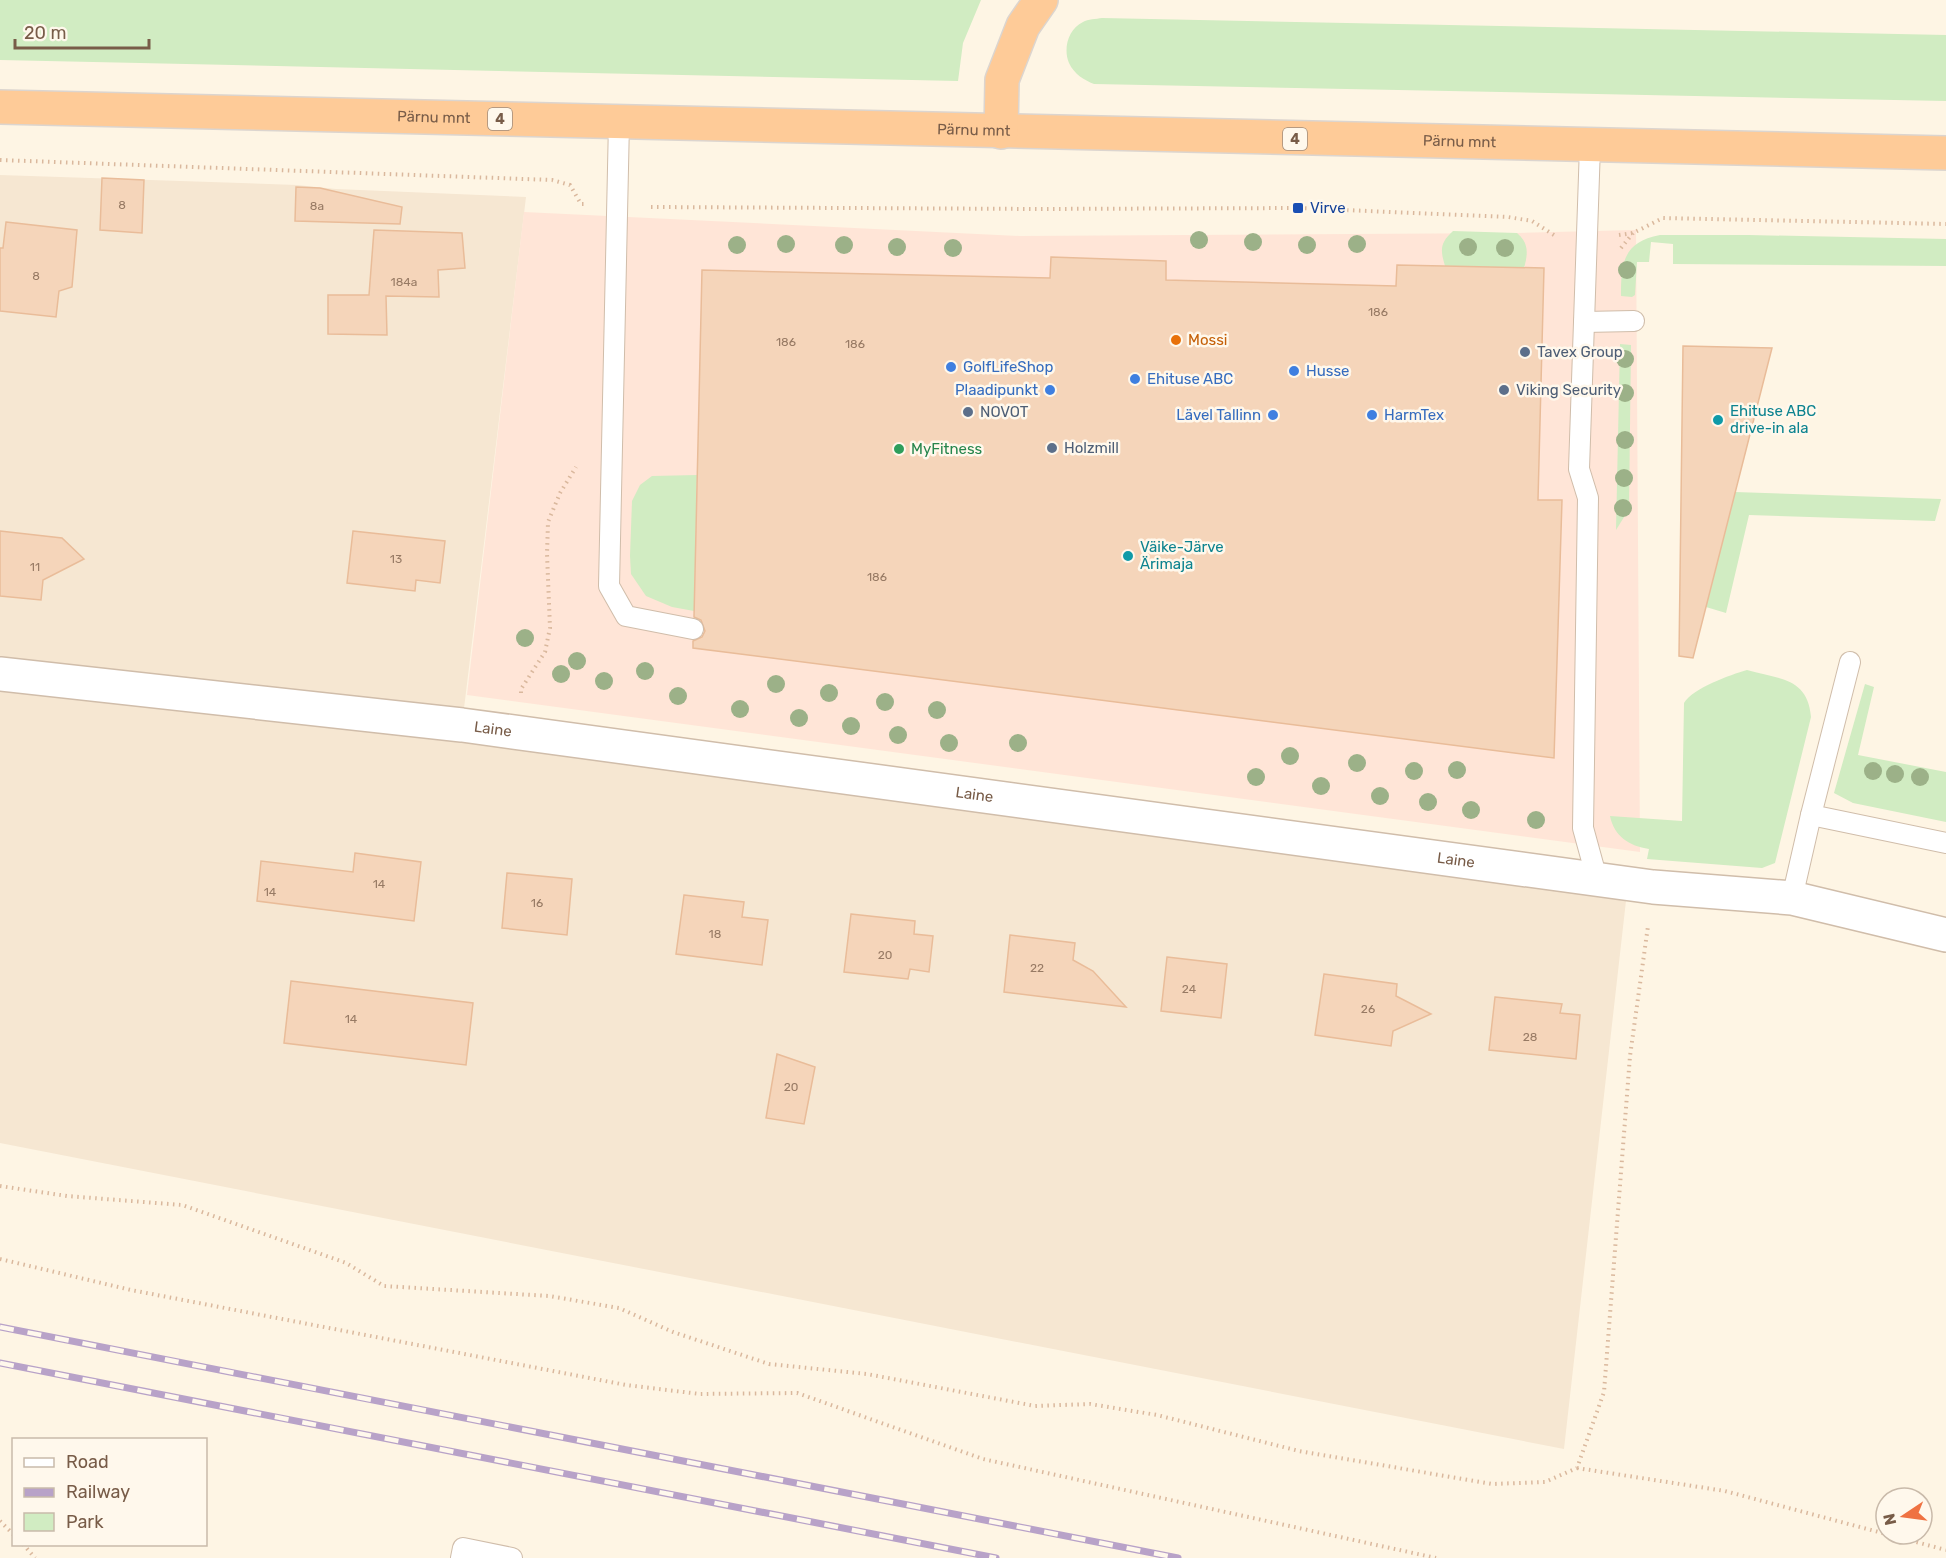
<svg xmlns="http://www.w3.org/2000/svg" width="1946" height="1558" font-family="Rubik,sans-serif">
<rect width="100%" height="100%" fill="#fef5e4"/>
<polygon fill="#f6e7d2" points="0,175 297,185 336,189 526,197 462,725 1628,883 1564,1449 0,1143"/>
<polygon fill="#ffe5d7" points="524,212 1020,236 1517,233 1636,230 1640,852 467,695"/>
<g fill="#d1ecc2">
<polygon points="0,0 981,0 963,43 958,81 0,60"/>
<path d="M 1102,18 L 1946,35 L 1946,101 L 1094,84 C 1084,80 1074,74 1069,63 C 1063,49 1068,29 1083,22 C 1088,19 1096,19 1102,18 Z"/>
<path d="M 1453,231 L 1517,233 C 1529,243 1528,254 1524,268 L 1445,266 C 1440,249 1440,243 1453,231 Z"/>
<path d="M 1660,235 L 1749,235 L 1946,239 L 1946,266 L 1673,264 L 1673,244 L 1651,242 L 1649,262 L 1637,262 L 1635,295 L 1632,297 L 1621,296 C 1621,263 1623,242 1660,235 Z"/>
<polygon points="1620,344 1631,345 1629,509 1616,530"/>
<polygon points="697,475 694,611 672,607 646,596 631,574 630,556 632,501 640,485 652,476"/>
<polygon points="1735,492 1941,499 1935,521 1749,515 1726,613 1706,607"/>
<path d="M 1747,670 C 1778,679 1808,677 1811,717 L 1775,863 L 1762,868 L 1647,859 L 1649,849 C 1629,846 1614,836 1610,816 L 1682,821 L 1684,703 C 1693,688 1730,675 1747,670 Z"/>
<polygon points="1865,684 1874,687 1858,755 1946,772 1946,822 1853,803 1834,793"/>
</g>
<g fill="#f5d5ba" stroke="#e9bc99" stroke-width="1.5">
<polygon points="102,178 144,180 142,233 100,230"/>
<polygon points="296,187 320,188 402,207 400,224 295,221"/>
<polygon points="6,222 77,230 72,287 59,291 56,317 0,311 0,248 3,248"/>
<polygon points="374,230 462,233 465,268 438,270 439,297 386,296 387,335 328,334 328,295 369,295"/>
<polygon points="1051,257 1166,261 1166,280 1396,286 1397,265 1544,268 1538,500 1562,500 1554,758 693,648 693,641 702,637 705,631 701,620 694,617 702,270 1050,278"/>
<polygon points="1683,346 1772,348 1693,658 1679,656"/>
<polygon points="0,531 62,538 84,559 43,580 41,600 0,596"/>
<polygon points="353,531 445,541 440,583 416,580 415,591 347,583"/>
<polygon points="355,853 421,862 414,921 257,901 261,861 353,872"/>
<polygon points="507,873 572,879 567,935 502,928"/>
<polygon points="684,895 744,902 742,917 768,920 762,965 676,954"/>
<polygon points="851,914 915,921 914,934 933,936 929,972 910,969 908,979 844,972"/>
<polygon points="1010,935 1075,943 1073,960 1093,971 1126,1007 1004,992"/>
<polygon points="1167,957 1227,964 1221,1018 1161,1011"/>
<polygon points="1324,974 1397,984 1396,996 1431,1014 1393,1031 1391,1046 1315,1035"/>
<polygon points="291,981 473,1003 466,1065 284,1043"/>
<polygon points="1495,997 1562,1004 1560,1013 1580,1015 1576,1059 1489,1050"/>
<polygon points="777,1054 815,1067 804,1124 766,1118"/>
</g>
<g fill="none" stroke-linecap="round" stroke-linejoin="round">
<defs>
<g id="service">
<polyline points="619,122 609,586 626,616 693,629"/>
<polyline points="1590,146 1579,469 1588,498 1583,828 1597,879"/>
<polyline points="1584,322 1634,321"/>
<polyline points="1811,815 1946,843"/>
<polyline points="1792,898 1811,815 1850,662"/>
<polyline points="461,1558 463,1548 512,1558"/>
</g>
<g id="minor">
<path id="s1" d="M 0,674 L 462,725 L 1653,887 L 1792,898 L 1946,935"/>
</g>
<g id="trunk">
<path id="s2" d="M 0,107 L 1946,153"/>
<polyline points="1001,132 1002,80 1023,26 1041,0"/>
</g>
</defs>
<use href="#service" stroke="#d0bdaa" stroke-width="22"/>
<use href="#minor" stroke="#d0bdaa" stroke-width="36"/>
<use href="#trunk" stroke="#dcd5cf" stroke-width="36"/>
<g stroke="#dab89d" stroke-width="4" stroke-dasharray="1.5 4.5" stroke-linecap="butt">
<polyline points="0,160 552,180 570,185 581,204 584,204"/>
<polyline points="651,207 1038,209 1298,208 1508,217 1532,221 1554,235"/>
<polyline points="1619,235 1633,233 1663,218 1946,224"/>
<polyline points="1621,248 1633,233"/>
<polyline points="521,693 521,689 545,652 550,628 547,554 548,522 560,493 576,467"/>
<polyline points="0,1186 67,1196 182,1205 346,1263 384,1286 549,1296 619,1308 673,1332 769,1364 867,1374 1035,1406 1090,1404 1157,1415 1299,1451 1492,1484 1545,1482 1577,1468 1604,1392 1630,1056 1648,926"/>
<polyline points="0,1259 131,1290 626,1385 700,1394 797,1393 983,1459 1436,1558"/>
<polyline points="1577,1468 1725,1491 1946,1550"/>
<polyline points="0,1521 14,1535"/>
<polyline points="23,1544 35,1558"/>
</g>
<use href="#service" stroke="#fff" stroke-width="20"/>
<use href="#minor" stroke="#fff" stroke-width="33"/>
<use href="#trunk" stroke="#fecb98" stroke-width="33"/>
<defs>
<g id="rail">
<polyline points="0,1327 1178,1558"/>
<polyline points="0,1363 996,1558"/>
</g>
</defs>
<use href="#rail" stroke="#b8a2c8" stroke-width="7"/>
<use href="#rail" stroke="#fff8ec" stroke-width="4.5" stroke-dasharray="14" stroke-linecap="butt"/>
</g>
<g fill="#9cb188">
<circle cx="1199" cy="240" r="9"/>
<circle cx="1253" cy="242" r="9"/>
<circle cx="786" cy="244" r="9"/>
<circle cx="1357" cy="244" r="9"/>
<circle cx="737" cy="245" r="9"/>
<circle cx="844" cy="245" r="9"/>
<circle cx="1307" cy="245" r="9"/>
<circle cx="897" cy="247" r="9"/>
<circle cx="1468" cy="247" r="9"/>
<circle cx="953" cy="248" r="9"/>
<circle cx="1505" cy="248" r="9"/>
<circle cx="1627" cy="270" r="9"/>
<circle cx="1625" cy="359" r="9"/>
<circle cx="1625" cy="393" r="9"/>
<circle cx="1625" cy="440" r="9"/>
<circle cx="1624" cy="478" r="9"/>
<circle cx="1623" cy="508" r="9"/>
<circle cx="525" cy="638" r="9"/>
<circle cx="577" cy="661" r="9"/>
<circle cx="645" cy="671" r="9"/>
<circle cx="561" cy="674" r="9"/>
<circle cx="604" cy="681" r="9"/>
<circle cx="776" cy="684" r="9"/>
<circle cx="829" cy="693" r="9"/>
<circle cx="678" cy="696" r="9"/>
<circle cx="885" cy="702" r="9"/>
<circle cx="740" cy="709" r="9"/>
<circle cx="937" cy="710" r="9"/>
<circle cx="799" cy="718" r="9"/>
<circle cx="851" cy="726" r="9"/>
<circle cx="898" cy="735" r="9"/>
<circle cx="949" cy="743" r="9"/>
<circle cx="1018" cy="743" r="9"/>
<circle cx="1290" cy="756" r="9"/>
<circle cx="1357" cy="763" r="9"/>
<circle cx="1457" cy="770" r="9"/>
<circle cx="1414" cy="771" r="9"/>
<circle cx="1873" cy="771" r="9"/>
<circle cx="1895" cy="774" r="9"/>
<circle cx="1256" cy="777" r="9"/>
<circle cx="1920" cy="777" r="9"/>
<circle cx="1321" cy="786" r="9"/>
<circle cx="1380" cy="796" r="9"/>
<circle cx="1428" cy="802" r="9"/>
<circle cx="1471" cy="810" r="9"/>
<circle cx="1536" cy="820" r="9"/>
</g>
<rect fill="#1a4fb4" stroke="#fff8ec" stroke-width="2" x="1292" y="202" width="12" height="12" rx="3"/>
<circle fill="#e8710a" stroke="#fff8ec" stroke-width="2" cx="1176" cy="340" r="6"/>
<g fill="#5c6f8a" stroke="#fff8ec" stroke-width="2">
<circle cx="1525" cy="352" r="6"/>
<circle cx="1504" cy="390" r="6"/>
<circle cx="968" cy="412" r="6"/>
<circle cx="1052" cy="448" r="6"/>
</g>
<g fill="#3f7fe0" stroke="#fff8ec" stroke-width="2">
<circle cx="951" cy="367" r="6"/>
<circle cx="1294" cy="371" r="6"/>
<circle cx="1135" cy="379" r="6"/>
<circle cx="1050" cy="390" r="6"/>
<circle cx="1273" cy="415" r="6"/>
<circle cx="1372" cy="415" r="6"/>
</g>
<g fill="#0f9aa8" stroke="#fff8ec" stroke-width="2">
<circle cx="1718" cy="420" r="6"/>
<circle cx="1128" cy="556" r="6"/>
</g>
<circle fill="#2e9e5b" stroke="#fff8ec" stroke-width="2" cx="899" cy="449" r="6"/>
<g text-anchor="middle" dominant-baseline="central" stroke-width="5" stroke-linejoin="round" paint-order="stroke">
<g font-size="12" fill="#977a64">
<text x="122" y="205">8</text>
<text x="317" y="206">8a</text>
<text x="36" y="276">8</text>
<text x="404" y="282">184a</text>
<text x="1378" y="312">186</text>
<text x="786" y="342">186</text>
<text x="855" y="344">186</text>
<text x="396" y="559">13</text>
<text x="35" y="567">11</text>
<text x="877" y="577">186</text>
<text x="379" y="884">14</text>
<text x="270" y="892">14</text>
<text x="537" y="903">16</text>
<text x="715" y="934">18</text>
<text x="885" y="955">20</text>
<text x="1037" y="968">22</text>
<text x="1189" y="989">24</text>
<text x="1368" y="1009">26</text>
<text x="351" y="1019">14</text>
<text x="1530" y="1037">28</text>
<text x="791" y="1087">20</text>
</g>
<g fill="#fff8ec" stroke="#a08b79" stroke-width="1.5">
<rect x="488" y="108" width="24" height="22" rx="4.5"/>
<rect x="1283" y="128" width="24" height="22" rx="4.5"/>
</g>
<g font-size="14" font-weight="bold" fill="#785c48">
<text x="500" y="119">4</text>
<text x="1295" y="139">4</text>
</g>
<g font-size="15" fill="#785c48" stroke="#fff8ec">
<text stroke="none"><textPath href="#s2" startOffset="434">Pärnu mnt</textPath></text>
<text stroke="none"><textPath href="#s2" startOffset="974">Pärnu mnt</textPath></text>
<text stroke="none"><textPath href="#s2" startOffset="1460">Pärnu mnt</textPath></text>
<text stroke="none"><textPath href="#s1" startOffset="496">Laine</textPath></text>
<text stroke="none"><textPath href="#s1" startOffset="982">Laine</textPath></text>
<text stroke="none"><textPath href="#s1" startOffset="1468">Laine</textPath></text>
</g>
<g font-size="15" fill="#164399" stroke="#fff8ec" text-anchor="start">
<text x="1310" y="208">Virve</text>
</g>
<g font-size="15" fill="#c56008" stroke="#fff8ec" text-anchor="start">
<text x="1188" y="340">Mossi</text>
</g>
<g font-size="15" fill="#4e5e75" stroke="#fff8ec" text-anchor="start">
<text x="1537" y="352">Tavex Group</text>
<text x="1516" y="390">Viking Security</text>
<text x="980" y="412">NOVOT</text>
<text x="1064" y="448">Holzmill</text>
</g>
<g font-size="15" fill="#366cbe" stroke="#fff8ec" text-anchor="start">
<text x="963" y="367">GolfLifeShop</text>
<text x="1306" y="371">Husse</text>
<text x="1147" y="379">Ehituse ABC</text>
<text x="1038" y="390" text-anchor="end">Plaadipunkt</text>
<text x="1261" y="415" text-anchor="end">Lävel Tallinn</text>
<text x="1384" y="415">HarmTex</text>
</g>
<g font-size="15" fill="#0d838f" stroke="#fff8ec" text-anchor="start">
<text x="1730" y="411">Ehituse ABC<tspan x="1730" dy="17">drive-in ala</tspan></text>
<text x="1140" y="547">Väike-Järve<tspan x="1140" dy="17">Ärimaja</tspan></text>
</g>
<g font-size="15" fill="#27864d" stroke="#fff8ec" text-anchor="start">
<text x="911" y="449">MyFitness</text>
</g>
</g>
<rect x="12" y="1438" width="195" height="108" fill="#fff8ec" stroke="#c9baaa" stroke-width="1.5"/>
<rect x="24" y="1458" width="30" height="9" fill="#ffffff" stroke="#c9baaa" stroke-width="1.5"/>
<text x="66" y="1468" font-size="18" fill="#785c48">Road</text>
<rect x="24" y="1488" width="30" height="9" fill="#b8a2c8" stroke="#c9baaa" stroke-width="1.5"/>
<text x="66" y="1498" font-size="18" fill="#785c48">Railway</text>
<rect x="24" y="1513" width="30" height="18" fill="#d1ecc2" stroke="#c9baaa" stroke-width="1.5"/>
<text x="66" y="1528" font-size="18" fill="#785c48">Park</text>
<g transform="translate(1904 1516) rotate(257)"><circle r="28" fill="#fff8ec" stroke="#c9baaa" stroke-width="1.5"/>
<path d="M0-4.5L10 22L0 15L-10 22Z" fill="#ef7242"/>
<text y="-9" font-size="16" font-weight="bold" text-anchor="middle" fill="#785c48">N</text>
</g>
<path d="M15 39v9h134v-9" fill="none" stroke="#785c48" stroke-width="3"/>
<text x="24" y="39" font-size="18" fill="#785c48" stroke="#fff8ec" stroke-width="4.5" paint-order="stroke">20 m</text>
</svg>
